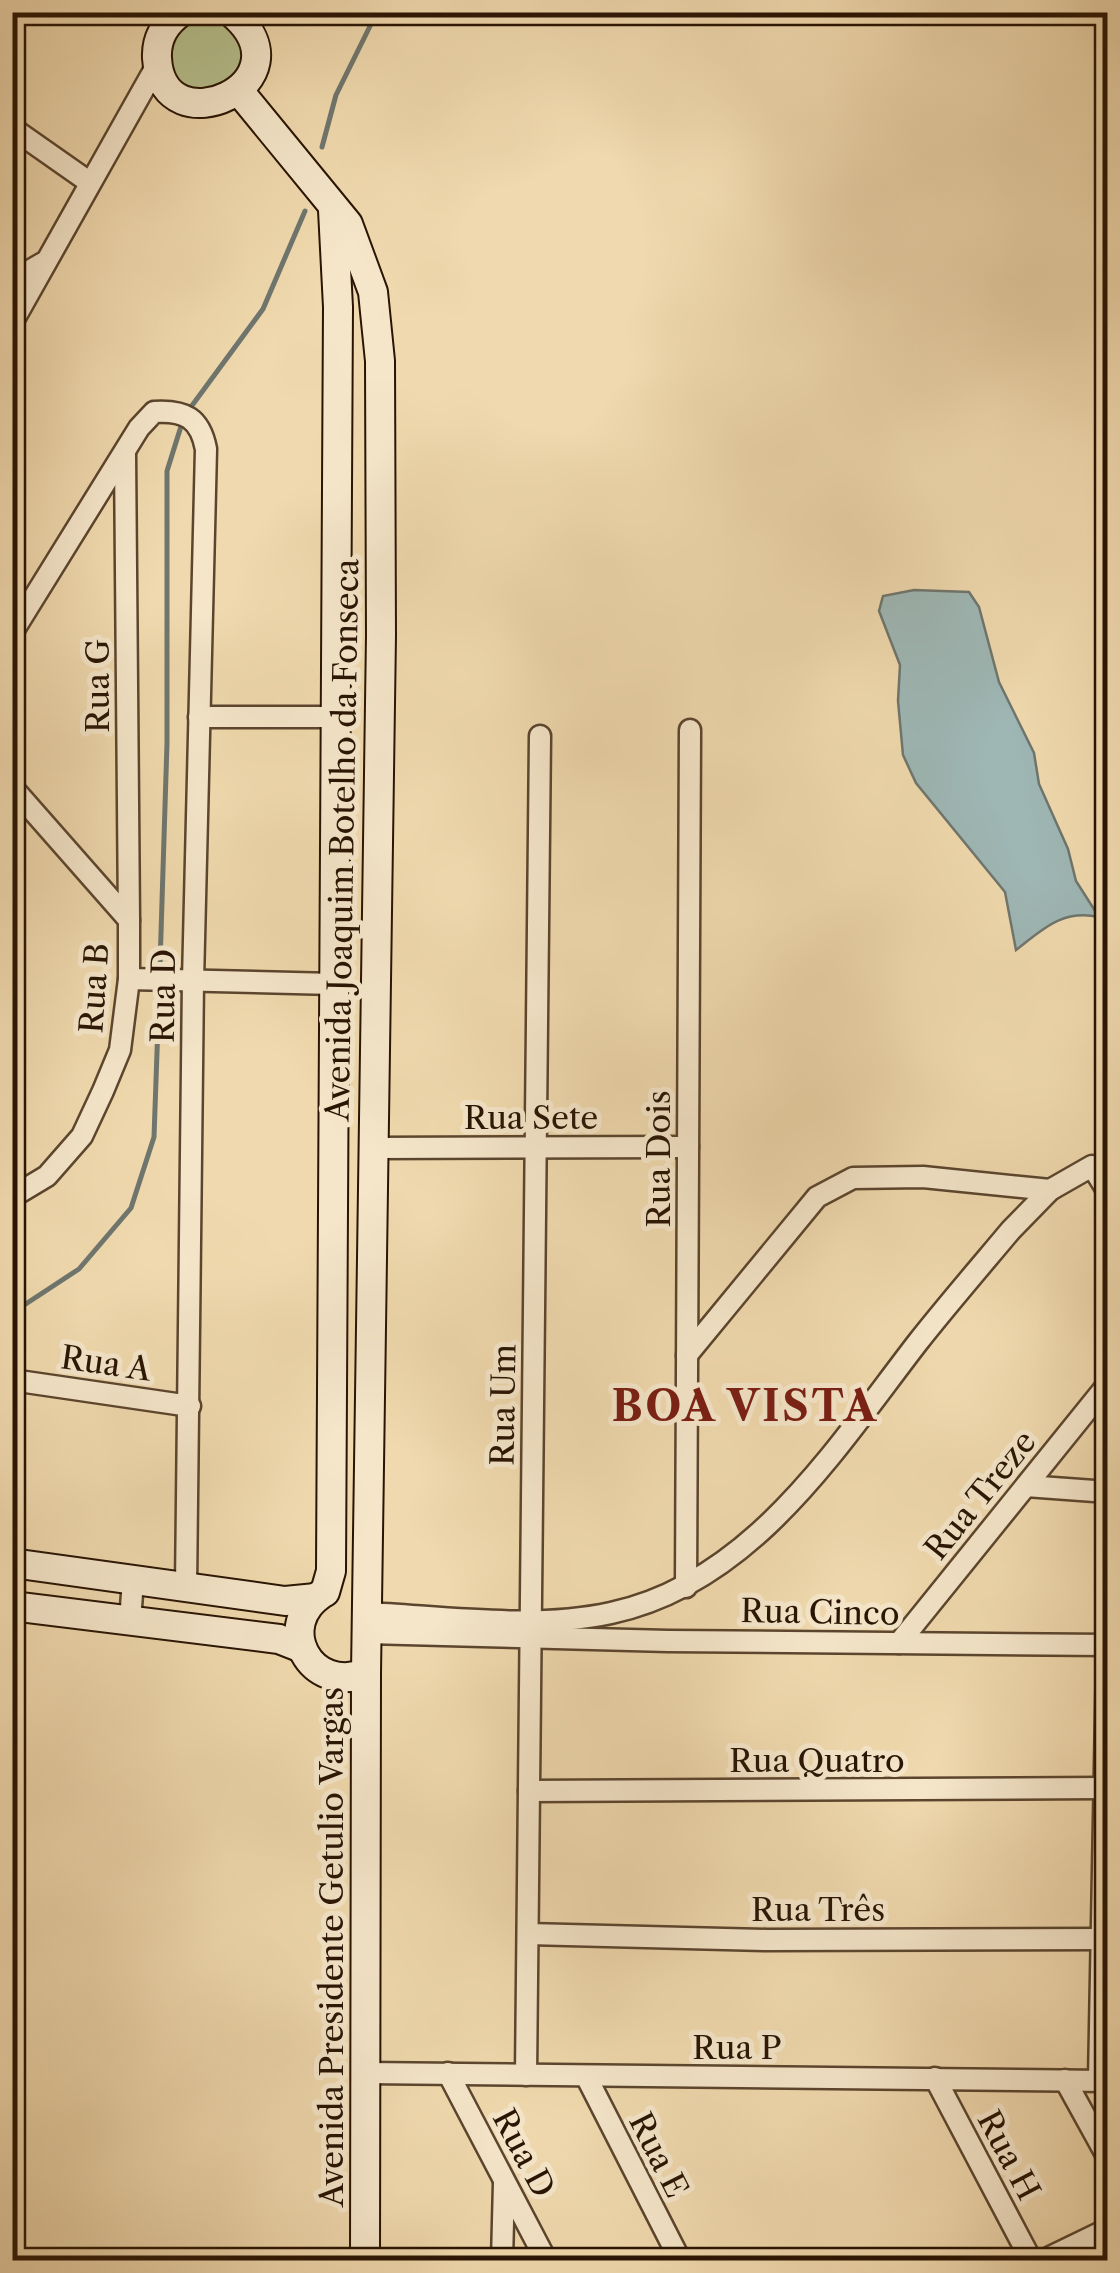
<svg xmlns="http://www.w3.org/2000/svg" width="1120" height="2273" font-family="'Libre Caslon Text',serif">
<rect width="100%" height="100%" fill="#f0d9ae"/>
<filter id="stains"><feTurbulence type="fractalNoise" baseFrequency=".002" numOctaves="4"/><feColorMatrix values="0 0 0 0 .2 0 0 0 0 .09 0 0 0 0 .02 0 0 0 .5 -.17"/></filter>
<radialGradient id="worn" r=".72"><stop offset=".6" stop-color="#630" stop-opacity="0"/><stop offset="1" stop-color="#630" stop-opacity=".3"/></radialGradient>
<polygon fill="#b6c08d" stroke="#706a48" stroke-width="2.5" points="192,13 219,13 248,45 234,85 194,94 171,78 166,38"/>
<path fill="#9eb7b5" stroke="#6f766e" stroke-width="2.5" d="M 914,590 L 969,592 L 979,607 L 999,682 L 1034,753 L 1039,784 L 1068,849 L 1076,881 L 1099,917 C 1062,909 1043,929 1016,950 L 1005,892 L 916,783 L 903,755 L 898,701 L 900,665 L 879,611 L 883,596 Z"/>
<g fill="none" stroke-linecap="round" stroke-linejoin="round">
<g stroke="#6f766e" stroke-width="5">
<polyline points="322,147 336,95 377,12"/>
<polyline points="188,411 263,309 305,211"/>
<polyline points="160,965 167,743 167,471 183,420"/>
<polyline points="12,1313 79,1269 131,1208 154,1137 159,996"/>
</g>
<defs>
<g id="street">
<polyline points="12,128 89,182"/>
<polyline points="12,281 43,263"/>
<polyline points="12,323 157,65"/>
<polyline points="125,453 129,920"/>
<path d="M 12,633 L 139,428 L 154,412 C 185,410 200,418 206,449 L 193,981 L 186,1587"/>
<polyline points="199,717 336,717"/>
<polyline points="12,787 129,920 129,979 120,1050 103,1091 82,1136 47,1176 12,1197"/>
<polyline points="129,979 334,984"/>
<polyline points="373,1148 688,1147"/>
<polyline points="687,1355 817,1197 853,1178 923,1177 1050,1190"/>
<polyline points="12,1380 190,1406"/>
<polyline points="1026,1486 1108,1492"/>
<polyline points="686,1587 690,730"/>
<path d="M 367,1613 C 446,1617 533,1630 611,1613 C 752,1583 836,1448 918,1342 C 948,1304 980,1267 1011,1230 L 1050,1190 L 1092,1166 L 1108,1192"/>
<polyline points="130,1621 133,1580"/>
<polyline points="367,1633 668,1641 1108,1645"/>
<polyline points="899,1643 1108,1384"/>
<polyline points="529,1791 1104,1788"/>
<polyline points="528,1934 767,1940 1108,1939"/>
<polyline points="365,2073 1108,2081"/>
<polyline points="448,2073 546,2260"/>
<polyline points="526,2075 540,736"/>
<polyline points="586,2076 680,2260"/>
<polyline points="935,2078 1031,2260"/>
<polyline points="1065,2080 1108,2158"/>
<polyline points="1099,2080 1108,1608"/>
<polyline points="502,2260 504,2183"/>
<polyline points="1044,2260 1108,2229"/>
</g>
<g id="secondary">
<path d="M 181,12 C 165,23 156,39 157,58 C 162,151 315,82 231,12"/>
<polyline points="239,91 348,224 373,292 380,361 381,635 366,1673 365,2260"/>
<polyline points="12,1563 285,1601 316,1598"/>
<polyline points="325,1592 331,1571 338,307 333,210"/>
<path d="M 323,1593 C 273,1625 310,1695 366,1673"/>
<polyline points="12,1606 279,1639 302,1648"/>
</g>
</defs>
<use href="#street" stroke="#5b452e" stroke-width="25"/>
<use href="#secondary" stroke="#291403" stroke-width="32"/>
<use href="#street" stroke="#f5e6ca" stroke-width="20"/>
<use href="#secondary" stroke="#f5e6ca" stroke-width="28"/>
</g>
<g text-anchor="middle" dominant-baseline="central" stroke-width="10" stroke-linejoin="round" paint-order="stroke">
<g font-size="32" fill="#291403" stroke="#f5e6ca">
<text transform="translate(97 686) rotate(-90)">Rua G</text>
<text transform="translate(342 840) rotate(-89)">Avenida Joaquim Botelho da Fonseca</text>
<text transform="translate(94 988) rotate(-86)">Rua B</text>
<text transform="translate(163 996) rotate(-89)">Rua D</text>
<text x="531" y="1117">Rua Sete</text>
<text transform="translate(658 1159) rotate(-90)">Rua Dois</text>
<text transform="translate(106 1363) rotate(8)">Rua A</text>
<text transform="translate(503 1405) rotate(-89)">Rua Um</text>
<text transform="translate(980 1495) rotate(-51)">Rua Treze</text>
<text transform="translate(820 1612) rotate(1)">Rua Cinco</text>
<text x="817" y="1760">Rua Quatro</text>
<text x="818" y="1909">Rua Três</text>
<text transform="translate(331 1947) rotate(-90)">Avenida Presidente Getulio Vargas</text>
<text x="737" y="2047">Rua P</text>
<text transform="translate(524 2153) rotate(62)">Rua D</text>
<text transform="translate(659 2155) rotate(63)">Rua E</text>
<text transform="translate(1009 2155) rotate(62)">Rua H</text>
</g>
<g font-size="42" font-weight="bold" letter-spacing="2.5" fill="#7a1f14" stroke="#f5e6ca">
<text x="745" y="1406">BOA VISTA</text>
</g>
</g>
<rect width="1120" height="2273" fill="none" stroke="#f0d9ae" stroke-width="50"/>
<rect x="15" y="15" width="1090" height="2243" fill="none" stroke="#291403" stroke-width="5"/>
<rect x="25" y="25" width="1070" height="2223" fill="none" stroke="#291403" stroke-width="2.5"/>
<rect width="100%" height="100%" filter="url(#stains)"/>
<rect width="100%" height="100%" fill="url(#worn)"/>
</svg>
